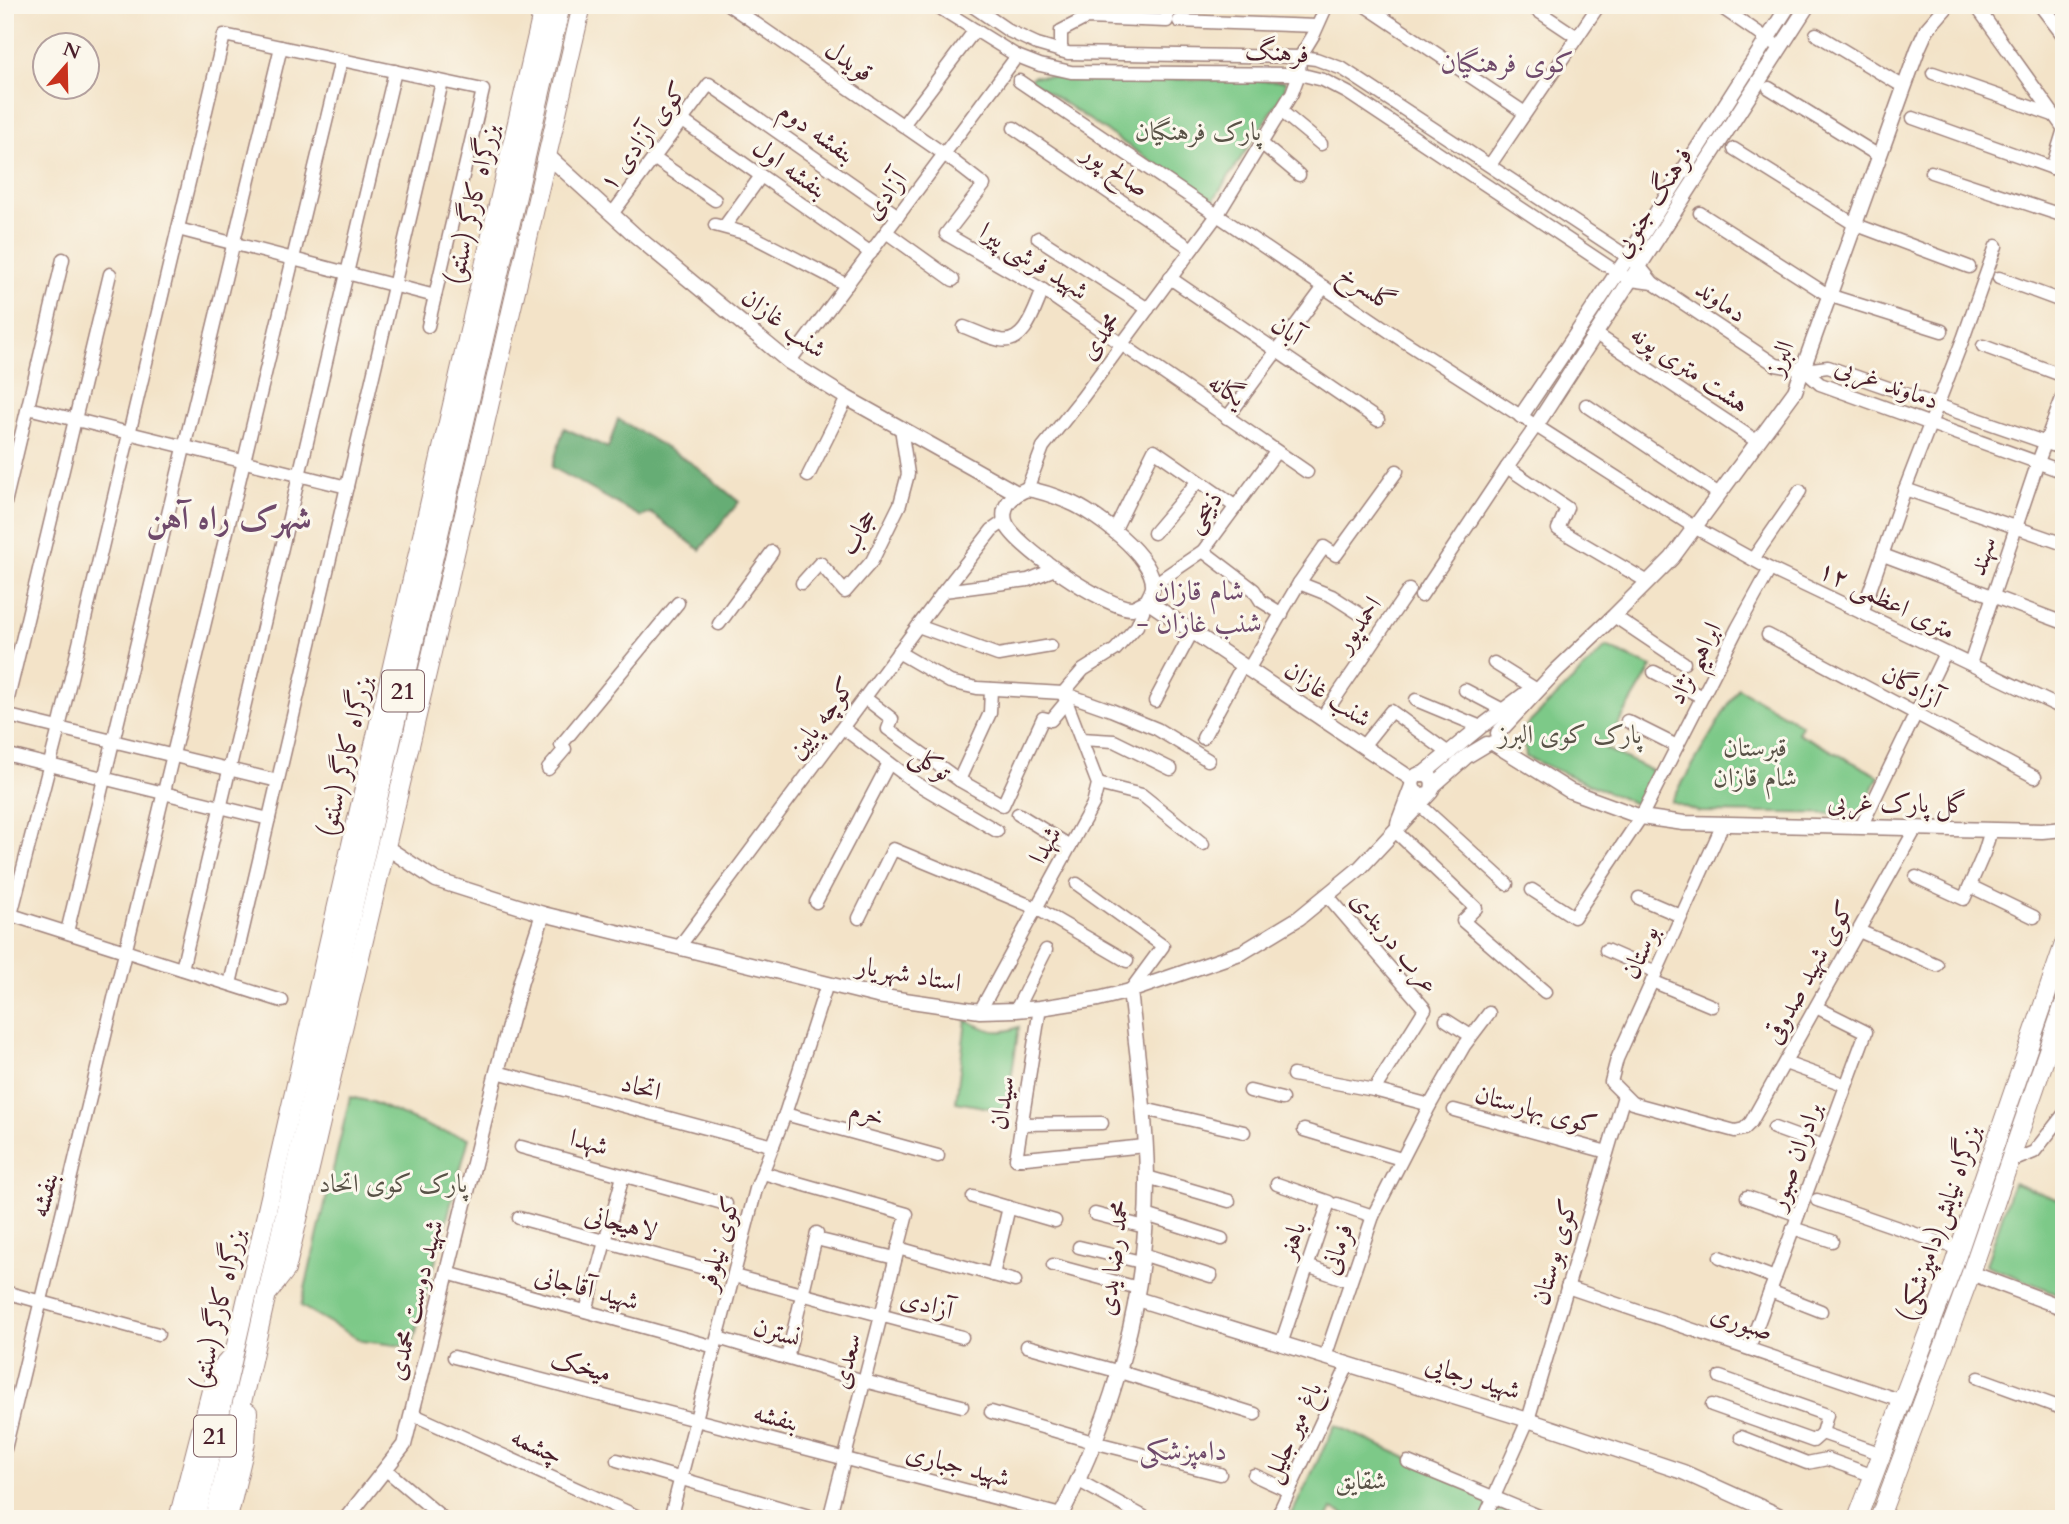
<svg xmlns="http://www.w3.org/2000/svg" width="2069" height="1524" font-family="Cardo,Amiri,serif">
<rect width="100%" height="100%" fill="#fbf7ec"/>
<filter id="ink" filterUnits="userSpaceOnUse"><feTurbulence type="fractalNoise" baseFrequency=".0143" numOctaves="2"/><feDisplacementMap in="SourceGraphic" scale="14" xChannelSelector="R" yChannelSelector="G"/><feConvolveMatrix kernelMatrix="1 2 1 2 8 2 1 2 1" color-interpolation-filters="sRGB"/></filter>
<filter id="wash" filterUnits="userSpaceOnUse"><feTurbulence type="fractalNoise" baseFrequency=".00686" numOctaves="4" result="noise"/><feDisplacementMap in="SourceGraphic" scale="28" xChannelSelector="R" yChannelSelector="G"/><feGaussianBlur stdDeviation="1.57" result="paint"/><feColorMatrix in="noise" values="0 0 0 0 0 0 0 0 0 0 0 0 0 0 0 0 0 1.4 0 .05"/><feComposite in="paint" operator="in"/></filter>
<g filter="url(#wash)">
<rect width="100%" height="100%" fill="#f3e3c8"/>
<g fill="#7dc988" stroke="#64745a" stroke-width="2">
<polygon points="1033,76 1285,81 1285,91 1212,202 1030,80"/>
<polygon points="1606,647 1652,667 1604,748 1659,774 1646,805 1633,803 1526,757 1523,729"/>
<polygon points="1738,688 1802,725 1798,733 1879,776 1861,814 1699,812 1671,802"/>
<path d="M 966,1020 C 987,1030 997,1036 1019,1027 L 1006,1111 L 956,1102 Z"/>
<polygon points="350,1097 372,1102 437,1130 469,1138 412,1347 362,1341 301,1306"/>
<polygon points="2013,1183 2064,1202 2064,1296 1986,1265"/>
<polygon points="1335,1425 1540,1519 1354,1519 1332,1509 1327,1519 1297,1519 1291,1516"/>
</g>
<polygon fill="#66ad74" stroke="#586650" stroke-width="2" points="618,419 693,464 739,502 700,550 651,513 641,517 552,467 564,428 608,448"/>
</g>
<g filter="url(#ink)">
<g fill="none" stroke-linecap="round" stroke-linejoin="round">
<defs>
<g id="minor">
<polyline points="729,5 944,154 984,185 946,234 1043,290 1307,472"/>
<polyline points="935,5 1017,56 1040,65 1071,72 1299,74 1323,80 1348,93 1618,273 1631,280 1653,283"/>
<polyline points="971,5 1009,31 1037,44 1068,53 1300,57 1316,59 1343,69 1628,257 1640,267 1653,283 1776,365 1804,370 1828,367 2064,449"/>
<polyline points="1364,5 1525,113"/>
<polyline points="1529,5 1577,37"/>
<polyline points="1718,5 1776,45"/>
<polyline points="1979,10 2064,129"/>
<polyline points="1179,21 1317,26"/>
<polyline points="1816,34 1904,87"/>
<polyline points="1061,51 1061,31 1086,18 1167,21 1168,5"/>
<polyline points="1933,73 2053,115"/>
<polyline points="1019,81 1402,340 1694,527 1770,569 2064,709"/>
<polyline points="1769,88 1879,156"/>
<polyline points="1281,111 1321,144"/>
<polyline points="1913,118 2064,172"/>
<polyline points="683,121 871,253"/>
<polyline points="903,125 975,30"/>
<polyline points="1014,128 1192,249"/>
<polyline points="1261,143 1299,175"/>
<polyline points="1734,149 1854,224 1969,267"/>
<polyline points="655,159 715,200"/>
<polyline points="1490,165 1599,5"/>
<polyline points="2052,168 2064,129"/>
<polyline points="1931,172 2064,216"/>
<polyline points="1700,213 1828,295 1942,331"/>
<polyline points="612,214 709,84 898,216"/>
<polyline points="715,225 748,234 847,285"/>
<polyline points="724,227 761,176"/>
<polyline points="178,229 435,296"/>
<polyline points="886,232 953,280"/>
<polyline points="1038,238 1148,309"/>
<polyline points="1170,278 1378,420"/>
<polyline points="1999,278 2064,302"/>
<path d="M 964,327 C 976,331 988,338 1000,340 C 1026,345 1035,307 1043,290"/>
<polyline points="1596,334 1758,442"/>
<polyline points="1983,346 2064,376"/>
<polyline points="789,362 1017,56"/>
<polyline points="1804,370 1820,384 2064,472"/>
<polyline points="1586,405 1719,494"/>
<polyline points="28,408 347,487"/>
<polyline points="1227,418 1324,287"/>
<polyline points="1536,426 1507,467 1567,508 1558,529 1648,582"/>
<polyline points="808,476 847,398"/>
<polyline points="1027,489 1043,447 1082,398 1218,214 1292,93 1299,74 1300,57 1314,34 1327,5"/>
<polyline points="1905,489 2064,544"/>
<polyline points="5,503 63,259"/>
<polyline points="1114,531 1154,450 1236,507"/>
<polyline points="1154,533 1198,481"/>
<polyline points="1203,551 1254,590 1261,601 1282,614"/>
<polyline points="1883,555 2064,623"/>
<polyline points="1753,559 1800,491"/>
<polyline points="802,583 820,563 845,592 872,561 900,504 908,474 901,428"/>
<polyline points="1299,583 1332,596 1360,614"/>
<polyline points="1153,585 1203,551 1276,452"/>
<polyline points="944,591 1028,580 1055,569"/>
<polyline points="1421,596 1507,467"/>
<polyline points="1862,613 1905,489 1963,339 1996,246"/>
<polyline points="1614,616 1684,663"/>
<polyline points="719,624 772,552"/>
<polyline points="918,626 998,655 1051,646"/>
<polyline points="1768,635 2035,777"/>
<polyline points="898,652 950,682 977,688 1063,693 1111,710 1157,729 1208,760"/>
<polyline points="1494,663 1534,688"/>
<polyline points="1970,664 2038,462 2064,393"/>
<polyline points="1248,670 1299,583 1324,547 1336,555 1397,471"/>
<polyline points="1654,672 1702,697"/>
<polyline points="1465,690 1503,710"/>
<polyline points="1063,693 1083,670 1115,650 1137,626 1147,601"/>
<polyline points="865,698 892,719 888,729 959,780 1003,805 1043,718 1051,720 1066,702"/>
<polyline points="1416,700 1481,727"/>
<polyline points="1155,701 1192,632"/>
<polyline points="5,711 110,274"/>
<polyline points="5,715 278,781"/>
<polyline points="1321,719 1409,590"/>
<polyline points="1627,721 1677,746"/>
<polyline points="843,728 916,783 997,831"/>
<polyline points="1203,738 1242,666"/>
<polyline points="1081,739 1114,741 1171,769"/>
<polyline points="1363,746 1391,711 1450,754"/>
<polyline points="5,754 269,819"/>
<polyline points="548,769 565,749 561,745 678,603"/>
<polyline points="959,780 990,713 991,689"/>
<polyline points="1098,784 1142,795 1203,844"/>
<polyline points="1420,805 1507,884"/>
<polyline points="1018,814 1070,846"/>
<polyline points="1723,824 1617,1059 1611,1082 1632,1103 1735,1131 1744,1129 1751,1122 1916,828"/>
<polyline points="1861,827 1945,653"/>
<polyline points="1395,831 1476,908 1463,921 1545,992"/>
<polyline points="1916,877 1964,899 1984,853 1991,830"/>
<polyline points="1077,884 1163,946 1130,991"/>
<polyline points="1970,886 2034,917"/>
<polyline points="1532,890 1574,917 1641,817 1738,627 1770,569"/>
<polyline points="1327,895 1425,1009 1374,1090"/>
<polyline points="1639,898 1681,916"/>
<polyline points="816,902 889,763"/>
<polyline points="5,913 282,1001"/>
<polyline points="11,915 59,728 224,35 483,90 428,326"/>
<polyline points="859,918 893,849 1036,908 1127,961"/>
<polyline points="1859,931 1937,965"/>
<polyline points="67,932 281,47"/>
<polyline points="679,947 944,591 992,530 1005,521"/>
<polyline points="1606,950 1656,972"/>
<polyline points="182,969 395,71"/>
<polyline points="1652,981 1712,1006"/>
<polyline points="230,984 442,82"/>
<polyline points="1040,1008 1016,1159 1145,1146"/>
<polyline points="1016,1010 1046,950"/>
<polyline points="980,1011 1093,804 1098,784 1063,693"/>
<polyline points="1446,1020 1471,1036"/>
<polyline points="1785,1063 1846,1085"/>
<polyline points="497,1072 773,1146"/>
<polyline points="1293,1075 1374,1090 1430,1105"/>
<polyline points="1250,1091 1282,1099"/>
<polyline points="1144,1109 1244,1132"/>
<polyline points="1454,1110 1607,1152"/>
<polyline points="785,1114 938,1156"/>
<polyline points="1021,1124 1102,1123"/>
<polyline points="1774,1128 1823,1146"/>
<polyline points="1304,1130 1401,1159"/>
<polyline points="521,1147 726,1204"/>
<polyline points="2007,1163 2034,1152 2064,1114"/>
<polyline points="763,1173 907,1214 829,1519"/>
<polyline points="1147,1177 1229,1201"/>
<polyline points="1277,1184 1329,1202 1281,1344"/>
<polyline points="973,1197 1055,1221"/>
<polyline points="1747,1197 1798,1215"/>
<polyline points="1817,1200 1959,1249"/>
<polyline points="1337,1204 1373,1216"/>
<polyline points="1095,1214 1145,1227"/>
<polyline points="1146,1215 1222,1239"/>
<polyline points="519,1218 711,1270"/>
<polyline points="1793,1228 1832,1241"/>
<polyline points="816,1239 895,1258"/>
<polyline points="1079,1247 1141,1262"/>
<polyline points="898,1248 1015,1281"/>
<polyline points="1142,1254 1211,1276"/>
<polyline points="1720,1257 1775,1278"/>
<polyline points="1053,1265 1138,1288"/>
<polyline points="1307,1266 1344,1279"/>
<polyline points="447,1273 715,1347"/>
<polyline points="993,1275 1009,1207"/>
<polyline points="734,1276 962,1337"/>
<polyline points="1567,1287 1902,1401"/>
<polyline points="1770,1291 1821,1311"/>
<polyline points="5,1292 158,1334"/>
<polyline points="586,1311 623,1176"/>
<polyline points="718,1338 864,1381 962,1406"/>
<polyline points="1027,1346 1120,1372 1255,1414"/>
<polyline points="1749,1348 1866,1032 1816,1007"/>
<polyline points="454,1357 1061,1515"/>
<polyline points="1325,1357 1373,1216 1430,1105 1464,1046 1489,1013"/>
<polyline points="787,1358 817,1233"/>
<polyline points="1720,1377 1827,1415 1822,1433"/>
<polyline points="1979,1378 2064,1409"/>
<polyline points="1712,1405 1813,1441 1822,1433 1882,1454"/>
<polyline points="991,1412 1093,1442 1220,1474"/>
<polyline points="412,1414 643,1519"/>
<polyline points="1741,1437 1807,1463 1827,1459 1874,1476"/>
<path d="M 5,1449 C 118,986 228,523 341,60"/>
<polyline points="617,1460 819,1519"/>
<polyline points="1408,1462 1546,1519"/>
<polyline points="385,1469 444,1519"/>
<polyline points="1254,1475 1289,1491"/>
<polyline points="1079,1481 1148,1519"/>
<polyline points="670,1519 756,1189 785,1114 827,984"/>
<polyline points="1276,1519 1348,1365"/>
<polyline points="1484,1519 1528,1420 1624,1096"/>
</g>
<g id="major">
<polyline points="2041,5 2064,35"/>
<polyline points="547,155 636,236 789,362 847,398 1017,493"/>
<polyline points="1521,416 1628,257 1789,5"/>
<polyline points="1536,426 1808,5"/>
<path d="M 1027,489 C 1042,491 1055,496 1069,502 C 1094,512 1154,556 1153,586 C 1153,590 1149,597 1147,601 C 1143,603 1136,607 1132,608 C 1107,609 1011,544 1005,521 C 1001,505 1014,494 1027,489 Z"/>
<polyline points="1147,601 1413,780"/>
<polyline points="1485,724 1525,694"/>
<polyline points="1498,733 1557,670 1614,616 1672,558 1795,391 1918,49 1927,29 1948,5"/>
<polyline points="1493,743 1570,791 1641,817 1684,823 2042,831 2064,829"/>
<polyline points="1423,774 1480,727"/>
<polyline points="1433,786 1467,756 1487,744"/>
<polyline points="1398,823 1412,786"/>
<path d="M 386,847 L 436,880 L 543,914 L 877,996 L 980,1011 L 1016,1010 L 1040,1008 L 1098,999 L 1130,991 L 1243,952 L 1299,918 L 1360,868 L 1431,792 C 1434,785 1434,774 1423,774 C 1406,773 1410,804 1431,792"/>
<polyline points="1971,1273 2064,1308"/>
<polyline points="1137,1299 1528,1420 1683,1472 1787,1519"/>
<polyline points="346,1519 404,1445 493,1087 521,981 543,914"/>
<path d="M 1059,1519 C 1114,1413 1148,1296 1147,1177 C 1146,1115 1137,1053 1130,991"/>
</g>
<g id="highway">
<polyline points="269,1292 286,1270 441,614 582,5"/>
<polyline points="178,1519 215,1375 233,1355"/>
<polyline points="196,1519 544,5"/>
<polyline points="214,1519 251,1365 358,886 561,5"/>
<polyline points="228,1519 246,1442 248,1412"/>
<polyline points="1857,1519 1954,1264 2064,944"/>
<polyline points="1879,1519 1971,1273 2064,1004"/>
</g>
</defs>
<use href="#minor" stroke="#9e817a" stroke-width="15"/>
<use href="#major" stroke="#9e817a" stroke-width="17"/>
<use href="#highway" stroke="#9e817a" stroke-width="20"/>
<use href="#minor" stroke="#fff" stroke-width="12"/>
<use href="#major" stroke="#fff" stroke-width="14"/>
<use href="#highway" stroke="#fff" stroke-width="18"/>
</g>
</g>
<g text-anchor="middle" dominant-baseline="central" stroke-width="6" stroke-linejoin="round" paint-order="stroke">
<g fill="#fbf7ec" stroke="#7f6065" stroke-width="2">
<rect x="382" y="670.5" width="42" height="41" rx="5"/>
<rect x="194" y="1415.5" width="42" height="41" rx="5"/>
</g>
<g font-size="24" font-weight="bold" fill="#4a1f2b">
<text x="403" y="691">21</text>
<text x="215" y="1436">21</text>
</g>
<g font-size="26" fill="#4a1f2b" stroke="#fbf7ec">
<text transform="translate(1277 52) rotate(4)">فرهنگ</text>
<text transform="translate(849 61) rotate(35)">قویدل</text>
<text transform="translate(817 132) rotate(35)">بنفشه دوم</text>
<text transform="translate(643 136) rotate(-53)">کوی آزادی ۱</text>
<text transform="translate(790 168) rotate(35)">بنفشه اول</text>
<text transform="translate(1116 170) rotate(34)">صالح پور</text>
<text transform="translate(885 195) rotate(-53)">آزادی</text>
<text transform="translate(1652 202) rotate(-57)">فرهنگ جنوبی</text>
<text transform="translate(472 204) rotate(-77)">بزرگراه کارگر (سنتو)</text>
<text transform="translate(1034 261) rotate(32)">شهید فرشی پیرا</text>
<text transform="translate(1367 288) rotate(34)">گلسرخ</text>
<text transform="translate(1721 301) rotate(34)">دماوند</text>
<text transform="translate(784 323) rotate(37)">شنب غازان</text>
<text transform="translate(1287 330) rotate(34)">آبان</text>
<text transform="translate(1100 336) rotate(-53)">محمدی</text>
<text transform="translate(1780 358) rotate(-68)">البرز</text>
<text transform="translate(1690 369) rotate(34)">هشت متری پونه</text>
<text transform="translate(1887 383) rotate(20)">دماوند غربی</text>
<text transform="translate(1227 390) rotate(34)">یگانه</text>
<text transform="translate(1203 511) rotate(-53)">ذبیحی</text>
<text transform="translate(858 532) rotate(-60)">حجاب</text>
<text transform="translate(1982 556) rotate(-72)">سهند</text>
<text transform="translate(1887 600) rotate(26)">۱۲ متری اعظمی</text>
<text transform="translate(1358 624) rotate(-55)">احمدپور</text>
<text transform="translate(1694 663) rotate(-63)">ابراهیم نژاد</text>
<text transform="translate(1912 686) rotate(28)">آزادگان</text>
<text transform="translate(1328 694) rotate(34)">شنب غازان</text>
<text transform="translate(821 718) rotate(-53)">کوچه پایین</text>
<text transform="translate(345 756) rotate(-77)">بزرگراه کارگر (سنتو)</text>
<text transform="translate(931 763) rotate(33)">توکلی</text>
<text transform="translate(1897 803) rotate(1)">گل پارک غربی</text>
<text transform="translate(1045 845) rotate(-61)">شهدا</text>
<text transform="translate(1395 942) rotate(51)">عرب دربندی</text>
<text transform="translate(1640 952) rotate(-66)">بوستان</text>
<text transform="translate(1809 972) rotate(-61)">کوی شهید صدوقی</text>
<text transform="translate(909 974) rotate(10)">استاد شهریار</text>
<text transform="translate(641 1087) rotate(15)">اتحاد</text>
<text transform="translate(1002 1103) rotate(-81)">سیدان</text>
<text transform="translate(1536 1109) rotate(15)">کوی بهارستان</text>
<text transform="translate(867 1113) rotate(15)">خرم</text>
<text transform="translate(589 1142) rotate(16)">شهدا</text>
<text transform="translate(1795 1156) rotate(-70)">برادران صبور</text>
<text transform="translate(44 1195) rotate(-76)">بنفشه</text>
<text transform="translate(621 1223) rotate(15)">لاهیجانی</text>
<text transform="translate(1939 1223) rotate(-71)">بزرگراه نیایش(دامپزشکی)</text>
<text transform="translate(1292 1240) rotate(-72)">باهنر</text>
<text transform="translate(719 1243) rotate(-75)">کوی نیلوفر</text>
<text transform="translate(1337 1249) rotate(-71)">فرمانی</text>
<text transform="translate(1554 1252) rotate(-74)">کوی بوستان</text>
<text transform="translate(1113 1258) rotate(-83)">محمد رضا یدی</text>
<text transform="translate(587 1288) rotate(15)">شهید آقاجانی</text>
<text transform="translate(415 1300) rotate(-76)">شهید دوست محمدی</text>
<text transform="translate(927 1304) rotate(15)">آزادی</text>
<text transform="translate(218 1309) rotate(-77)">بزرگراه کارگر (سنتو)</text>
<text transform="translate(1742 1322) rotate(19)">صبوری</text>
<text transform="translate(777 1332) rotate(16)">نسترن</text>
<text transform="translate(846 1361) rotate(-76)">سعدی</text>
<text transform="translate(581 1366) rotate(15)">میخک</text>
<text transform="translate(1473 1377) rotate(17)">شهید رجایی</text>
<text transform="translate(776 1417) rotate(15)">بنفشه</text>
<text transform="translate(1292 1432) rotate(-65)">باغ میر جلیل</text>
<text transform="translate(537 1446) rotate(25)">چشمه</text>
<text transform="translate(958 1465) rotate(15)">شهید جباری</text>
</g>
<g font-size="26" fill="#595247" stroke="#fbf7ec">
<text x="1198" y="131">پارک فرهنگیان</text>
<text x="1570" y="734">پارک کوی البرز</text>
<text x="1755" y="747">قبرستان<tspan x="1755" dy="30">شام قازان</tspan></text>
<text x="393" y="1183">پارک کوی اتحاد</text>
<text x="1361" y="1480">شقایق</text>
</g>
<g font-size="28" fill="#6f4a6b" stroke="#fbf7ec">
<text x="1507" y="63">کوی فرهنگیان</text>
<text x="1199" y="591">شام قازان<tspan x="1199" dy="32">- شنب غازان</tspan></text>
<text x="1183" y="1451">دامپزشکی</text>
</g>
<g font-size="33" font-weight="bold" fill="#6f4a6b" stroke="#fbf7ec">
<text x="229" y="518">شهرک راه آهن</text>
</g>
</g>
<rect width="2069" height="1524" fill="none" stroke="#fbf7ec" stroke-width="28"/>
<g transform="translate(66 66) rotate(20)"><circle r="33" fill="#fbf7ec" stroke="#b4a19f" stroke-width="2"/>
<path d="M0-5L12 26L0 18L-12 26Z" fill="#c8321e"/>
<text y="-10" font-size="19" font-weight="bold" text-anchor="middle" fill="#4a1f2b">N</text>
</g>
</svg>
